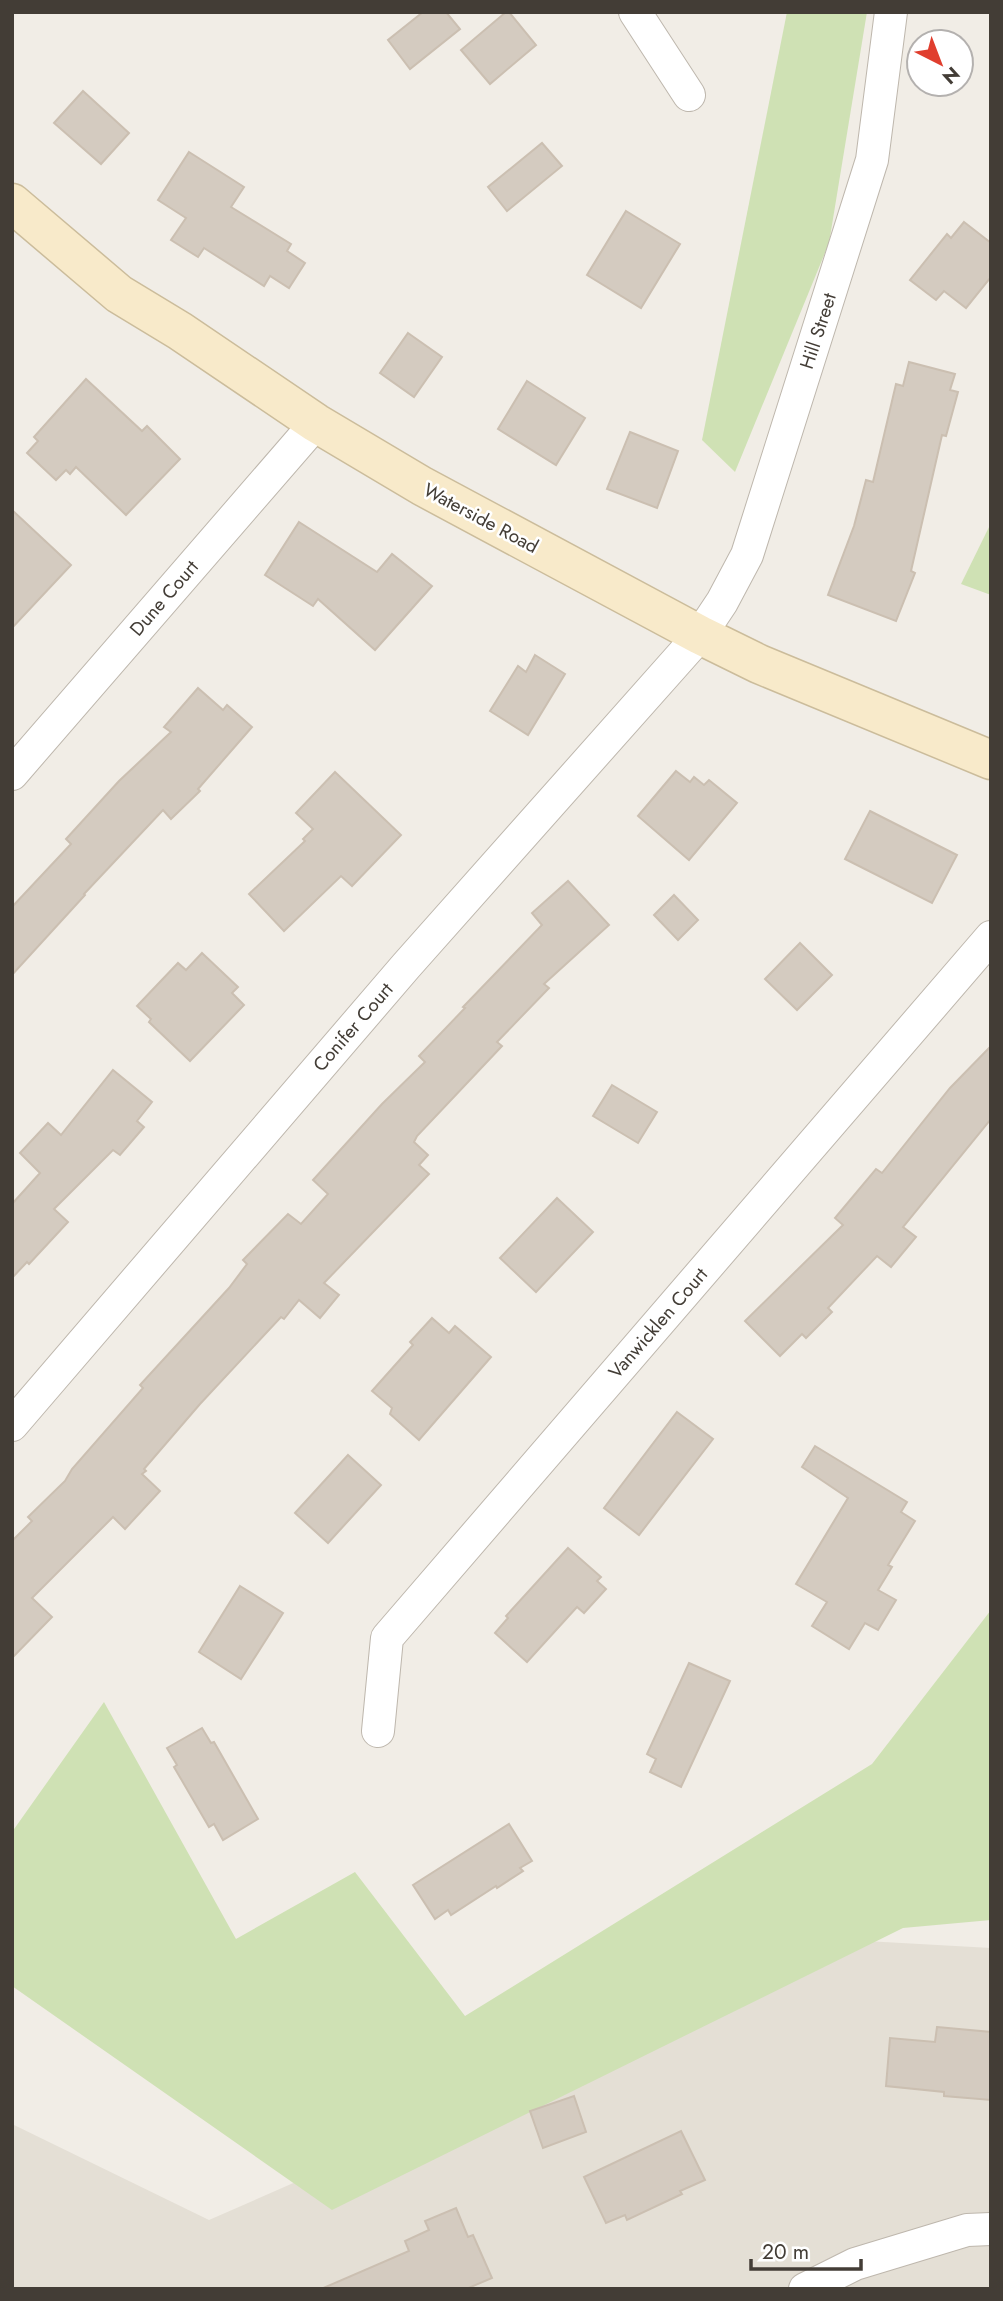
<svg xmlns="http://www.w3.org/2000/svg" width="1003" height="2301" font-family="Jost,sans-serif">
<rect width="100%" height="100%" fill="#f1ede6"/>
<polygon fill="#e4dfd5" points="848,1940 991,1948 991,2289 12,2289 12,2124 209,2220"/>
<g fill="#cfe1b4">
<polygon points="787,12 867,12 829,243 735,472 702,440"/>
<polygon points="991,523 991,595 961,584"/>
<polygon points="991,1610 991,1920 903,1928 332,2210 12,1986 12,1832 104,1702 236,1939 355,1872 465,2016 872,1764"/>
</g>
<g fill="#d4cbc0" stroke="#cbbfb1" stroke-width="2">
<polygon points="423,12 446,12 460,29 410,69 388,40"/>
<polygon points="506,12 509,12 536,45 490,84 461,50"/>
<polygon points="83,91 129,133 101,164 54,123"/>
<polygon points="542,143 562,166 507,211 488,187"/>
<polygon points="189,152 244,187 231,207 291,244 287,251 305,263 289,288 270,276 264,286 204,248 198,257 171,240 186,218 158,200"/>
<polygon points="626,211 680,244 641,308 587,275"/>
<polygon points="964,222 991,243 991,277 966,308 944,291 936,300 910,280 947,234 951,238"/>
<polygon points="408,333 442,357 414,397 380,373"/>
<polygon points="909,362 955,374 950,390 958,392 946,436 942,435 911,571 915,573 896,621 828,595 854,526 866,480 873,482 896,384 903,386"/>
<polygon points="86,379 142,431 147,426 180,459 126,515 76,467 70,474 66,470 56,480 27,453 38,441 34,437"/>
<polygon points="527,381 585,418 556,465 498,429"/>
<polygon points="630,432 678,451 657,508 607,489"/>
<polygon points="12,510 71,565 12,628"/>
<polygon points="299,522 377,572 392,554 432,586 375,650 318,599 313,606 265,575"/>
<polygon points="535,655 565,674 528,735 490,711 518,666 526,672"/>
<polygon points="198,688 223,710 227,705 252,727 198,789 200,791 171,819 163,810 84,894 85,895 12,975 12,907 71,844 66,839 119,781 171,732 164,727"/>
<polygon points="676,771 690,782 694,777 704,785 709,780 737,803 689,860 638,816"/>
<polygon points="335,772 401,835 352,886 341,876 284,931 249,894 305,841 303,839 313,829 296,813"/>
<polygon points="870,811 957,855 932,903 845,859"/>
<polygon points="568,881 609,925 544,984 549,988 497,1042 502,1046 417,1136 414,1142 428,1155 419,1165 429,1174 324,1283 339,1295 320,1318 299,1300 284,1319 281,1317 200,1404 144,1469 146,1471 142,1474 160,1491 125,1529 113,1517 32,1598 52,1617 12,1658 12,1541 32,1521 28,1517 65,1481 72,1469 143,1388 140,1385 229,1288 247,1264 243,1260 288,1214 301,1224 328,1194 313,1180 382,1104 425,1062 419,1056 465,1008 463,1007 542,925 532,913"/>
<polygon points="674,895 698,920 678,940 654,915"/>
<polygon points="800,943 832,975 797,1010 765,979"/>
<polygon points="202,953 238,987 232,993 244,1005 190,1061 149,1022 151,1019 137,1006 178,963 186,970"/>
<polygon points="991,1046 991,1119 903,1227 916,1237 891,1267 877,1256 828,1308 832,1312 806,1338 802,1334 780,1356 745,1321 843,1225 835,1218 876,1169 882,1173 950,1088"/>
<polygon points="113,1070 152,1102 137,1121 144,1127 120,1155 113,1150 54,1209 68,1222 29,1264 27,1262 12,1278 12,1204 40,1173 20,1153 48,1123 61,1135"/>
<polygon points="612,1085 657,1112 638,1143 593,1116"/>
<polygon points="557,1198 593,1232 536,1292 500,1258"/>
<polygon points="432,1318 449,1333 455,1326 491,1357 419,1440 390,1414 392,1408 372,1391 413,1345 410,1342"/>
<polygon points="677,1412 713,1439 639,1535 604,1508"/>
<polygon points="815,1446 907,1502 901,1512 915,1521 888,1565 892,1567 878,1590 896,1600 878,1630 865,1623 849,1649 812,1626 827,1602 796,1584 848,1498 802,1467"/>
<polygon points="348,1455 381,1485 328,1543 295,1513"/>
<polygon points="568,1548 601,1577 597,1581 606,1589 584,1613 577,1607 527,1662 495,1633 508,1618 506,1616"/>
<polygon points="240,1586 283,1613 241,1679 199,1652"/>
<polygon points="689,1663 730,1681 681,1787 650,1772 656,1759 647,1754"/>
<polygon points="202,1728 211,1743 214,1742 258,1819 223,1840 214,1824 209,1827 174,1767 177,1765 167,1748"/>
<polygon points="509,1824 532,1861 520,1868 523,1871 497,1888 496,1886 451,1915 448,1910 435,1919 413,1885"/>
<polygon points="937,2027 991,2032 991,2100 944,2096 944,2092 886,2086 890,2038 935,2042"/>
<polygon points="574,2096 586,2132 543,2148 530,2111"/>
<polygon points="681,2131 705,2180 680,2191 682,2194 627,2220 625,2215 606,2223 584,2177"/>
<polygon points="456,2208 468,2237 473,2235 492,2278 466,2289 321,2289 409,2251 405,2241 429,2230 425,2221"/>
</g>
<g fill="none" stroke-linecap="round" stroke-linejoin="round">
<defs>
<g id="minor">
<polyline points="635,12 689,95"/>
<polyline points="12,774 316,423"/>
<polyline points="12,1425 406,966 700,635 722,602 747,555 872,160 891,12"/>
<polyline points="378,1731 387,1638 991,937"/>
<polyline points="805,2289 855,2264 967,2230 991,2229"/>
</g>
<polyline id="secondary" points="12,203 119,294 180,331 316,423 422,486 700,635 759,664 991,760"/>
</defs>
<use href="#minor" stroke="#beb7ad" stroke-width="34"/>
<use href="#secondary" stroke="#cbbc9b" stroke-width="41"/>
<use href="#minor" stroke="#fff" stroke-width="32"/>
<use href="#secondary" stroke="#f8eaca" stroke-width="38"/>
</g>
<g text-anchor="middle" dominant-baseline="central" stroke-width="5" stroke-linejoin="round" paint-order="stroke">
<g font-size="19" fill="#433d36" stroke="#fff">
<text transform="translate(818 331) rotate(-72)">Hill Street</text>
<text transform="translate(481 518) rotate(28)">Waterside Road</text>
<text transform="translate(164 598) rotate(-49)">Dune Court</text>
<text transform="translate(353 1027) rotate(-49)">Conifer Court</text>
<text transform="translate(658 1323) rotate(-49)">Vanwicklen Court</text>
</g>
</g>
<rect width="1003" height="2301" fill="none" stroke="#433d36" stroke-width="28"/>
<g transform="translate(940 63) rotate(138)"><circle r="33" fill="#ffffff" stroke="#b4b1af" stroke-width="2"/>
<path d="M0-5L12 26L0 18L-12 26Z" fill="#e03e2e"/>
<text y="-10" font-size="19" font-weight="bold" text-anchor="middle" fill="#433d36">N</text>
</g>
<path d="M751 2259v10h110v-10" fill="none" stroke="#433d36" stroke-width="3.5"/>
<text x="762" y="2259" font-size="21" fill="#433d36" stroke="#ffffff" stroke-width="5" paint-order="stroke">20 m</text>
</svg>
